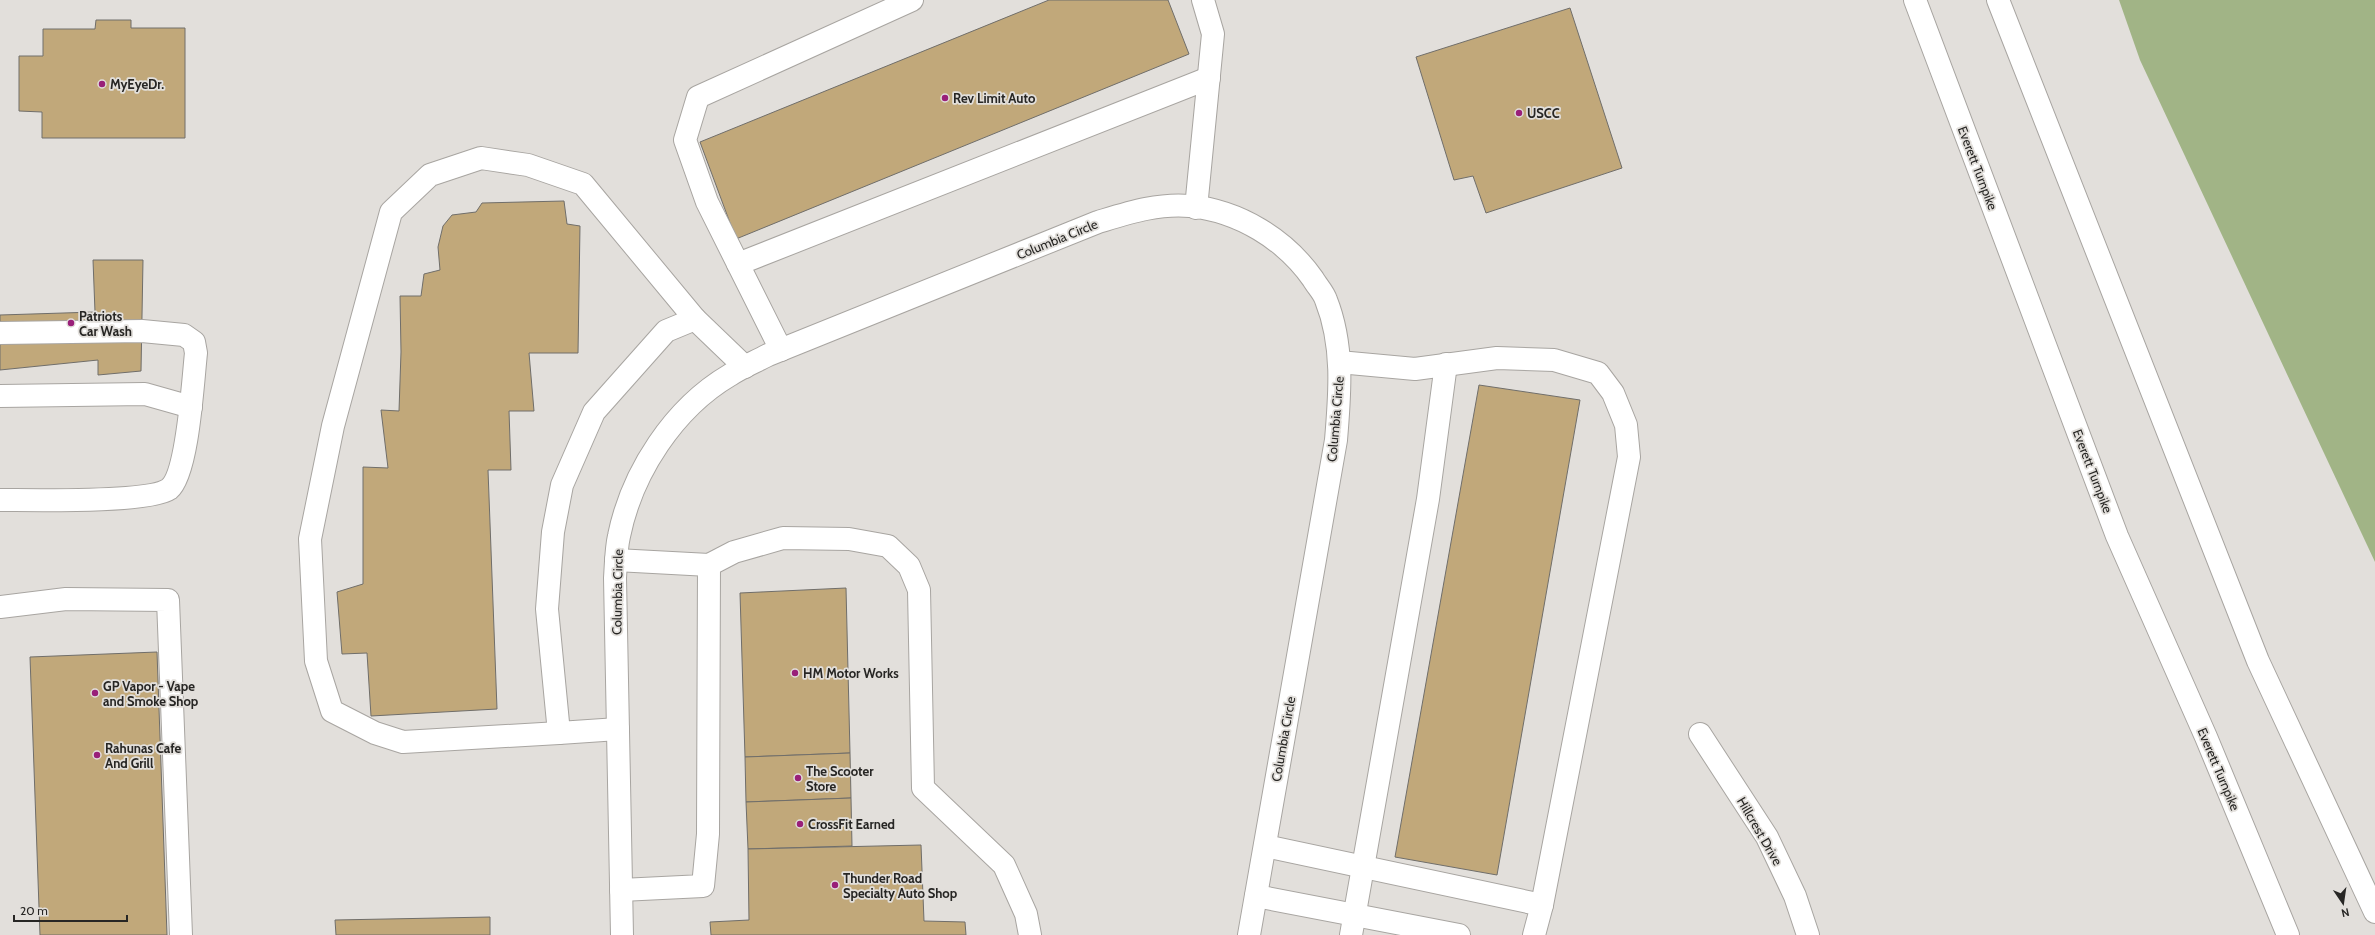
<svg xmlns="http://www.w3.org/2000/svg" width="2375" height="935" font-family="Cabin,sans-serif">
<rect width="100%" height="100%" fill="#e2dfdb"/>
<polygon fill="#a1b486" points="2119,0 2375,0 2375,562 2140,60"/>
<g fill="#c1a87a" stroke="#706e6a">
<polygon points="1049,0 1168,0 1189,54 736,239 700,142"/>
<polygon points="1570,8 1622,168 1486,213 1473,176 1454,180 1416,57"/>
<polygon points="96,20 131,20 131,28 185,28 185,138 42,138 42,112 19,111 19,56 43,56 43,29 95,29"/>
<polygon points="564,201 567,224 580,226 578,353 529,353 534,411 509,411 511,470 488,470 497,709 371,716 367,653 342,654 337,592 363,584 363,467 388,468 381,410 399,411 401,352 400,296 421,296 424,274 440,270 438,247 443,226 452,215 476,212 482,203"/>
<polygon points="93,260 143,260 141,371 98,375 98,360 0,370 0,315 95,312"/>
<polygon points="1479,385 1580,400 1497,875 1395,857"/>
<polygon points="846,588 850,753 745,757 740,593"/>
<polygon points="157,652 167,935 40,935 30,657"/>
<polygon points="850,753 851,798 746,802 745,757"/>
<polygon points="851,798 852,846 748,849 746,802"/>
<polygon points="921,845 924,921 965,922 966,935 711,935 710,922 749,920 748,849"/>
<polygon points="490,917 490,935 336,935 335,920"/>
</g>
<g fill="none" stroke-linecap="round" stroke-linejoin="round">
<defs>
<g id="lane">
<polyline points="1196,208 1213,34 1203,0"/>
<polyline points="738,264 1209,78"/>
<path d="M 0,333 L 142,331 L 184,335 L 194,342 L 196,353 C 193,379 188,474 169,489 C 149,503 31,500 0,500"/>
<polyline points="781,350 707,202 685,140 698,97 912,0"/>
<polyline points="0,396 145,394 191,407"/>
<polyline points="616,560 709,565 708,834 703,886 621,890"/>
<polyline points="709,565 734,552 783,538 849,539 888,546 909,566 919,590 923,788 1004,865 1026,914 1030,935"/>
<polyline points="0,607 66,599 168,600 181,935"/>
<polyline points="618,729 559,733 547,609 553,532 562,485 594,412 666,331 695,319 745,367"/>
<polyline points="559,733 403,742 375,733 332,711 316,661 310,539 333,426 391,212 430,175 481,158 528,165 583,184 695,319"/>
<polyline points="1265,846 1542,905 1629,457 1626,425 1613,393 1598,373 1554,360 1497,358 1415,369 1339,362"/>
<polyline points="1256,896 1459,935"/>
<polyline points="1351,935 1428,499 1446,364"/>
<polyline points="1534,935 1542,905"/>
</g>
<g id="street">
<polyline points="1700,734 1767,837 1795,896 1808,935"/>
<path d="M 622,935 L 615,578 C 616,564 616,549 619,536 C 632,472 674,408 730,375 C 742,367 755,362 768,355 L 1098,222 C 1128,213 1158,203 1190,206 C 1239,211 1285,239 1313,279 C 1317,286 1324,293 1326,300 C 1344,345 1340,393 1336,440 L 1249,935"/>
</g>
<g id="highway">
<polyline points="1915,0 2117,536 2206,737 2288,935"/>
<polyline points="1998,0 2258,661 2375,912"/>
</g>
</defs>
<use href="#lane" stroke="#a8a5a1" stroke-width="24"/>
<use href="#street" stroke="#a8a5a1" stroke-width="24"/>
<use href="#highway" stroke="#a8a5a1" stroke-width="24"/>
<use href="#lane" stroke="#fff" stroke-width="22"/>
<use href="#street" stroke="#fff" stroke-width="22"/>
<use href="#highway" stroke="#fff" stroke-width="22"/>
</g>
<g fill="#991f79" stroke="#e2dfdb" stroke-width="1.5">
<circle cx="102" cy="84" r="4"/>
<circle cx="945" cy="98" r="4"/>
<circle cx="1519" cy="113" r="4"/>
<circle cx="71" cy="323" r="4"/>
<circle cx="795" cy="673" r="4"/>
<circle cx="95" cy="693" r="4"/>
<circle cx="97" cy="755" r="4"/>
<circle cx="798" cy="778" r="4"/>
<circle cx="800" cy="824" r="4"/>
<circle cx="835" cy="885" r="4"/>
</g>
<g text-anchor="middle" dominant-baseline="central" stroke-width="3.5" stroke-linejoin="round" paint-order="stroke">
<g font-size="13" font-weight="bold" fill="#272624" stroke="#e2dfdb" text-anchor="start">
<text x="110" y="84">MyEyeDr.</text>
<text x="953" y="98">Rev Limit Auto</text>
<text x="1527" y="113">USCC</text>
<text x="79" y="316">Patriots<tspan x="79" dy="15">Car Wash</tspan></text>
<text x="803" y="673">HM Motor Works</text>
<text x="103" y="686">GP Vapor - Vape<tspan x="103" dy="15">and Smoke Shop</tspan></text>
<text x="105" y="748">Rahunas Cafe<tspan x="105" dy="15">And Grill</tspan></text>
<text x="806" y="771">The Scooter<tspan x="806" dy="15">Store</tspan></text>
<text x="808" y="824">CrossFit Earned</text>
<text x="843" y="878">Thunder Road<tspan x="843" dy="15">Specialty Auto Shop</tspan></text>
</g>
<g font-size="13" fill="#272624" stroke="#e2dfdb">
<text transform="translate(1978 168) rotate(69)">Everett Turnpike</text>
<text transform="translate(1057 239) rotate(-22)">Columbia Circle</text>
<text transform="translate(1335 419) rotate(-85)">Columbia Circle</text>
<text transform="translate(2093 471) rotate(69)">Everett Turnpike</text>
<text transform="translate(617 592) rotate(-89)">Columbia Circle</text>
<text transform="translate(1283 739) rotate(-80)">Columbia Circle</text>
<text transform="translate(2219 769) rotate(67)">Everett Turnpike</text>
<text transform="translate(1760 831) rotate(60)">Hillcrest Drive</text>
</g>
</g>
<g transform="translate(2343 903) rotate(167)" stroke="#e2dfdb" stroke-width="3" paint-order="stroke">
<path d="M0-3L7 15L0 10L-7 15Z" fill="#272624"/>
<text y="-6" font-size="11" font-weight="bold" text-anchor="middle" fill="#272624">N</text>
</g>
<path d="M14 915v6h113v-6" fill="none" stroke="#272624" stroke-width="2"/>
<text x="20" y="915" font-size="12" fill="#272624" stroke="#e2dfdb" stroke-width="3" paint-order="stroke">20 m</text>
</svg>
